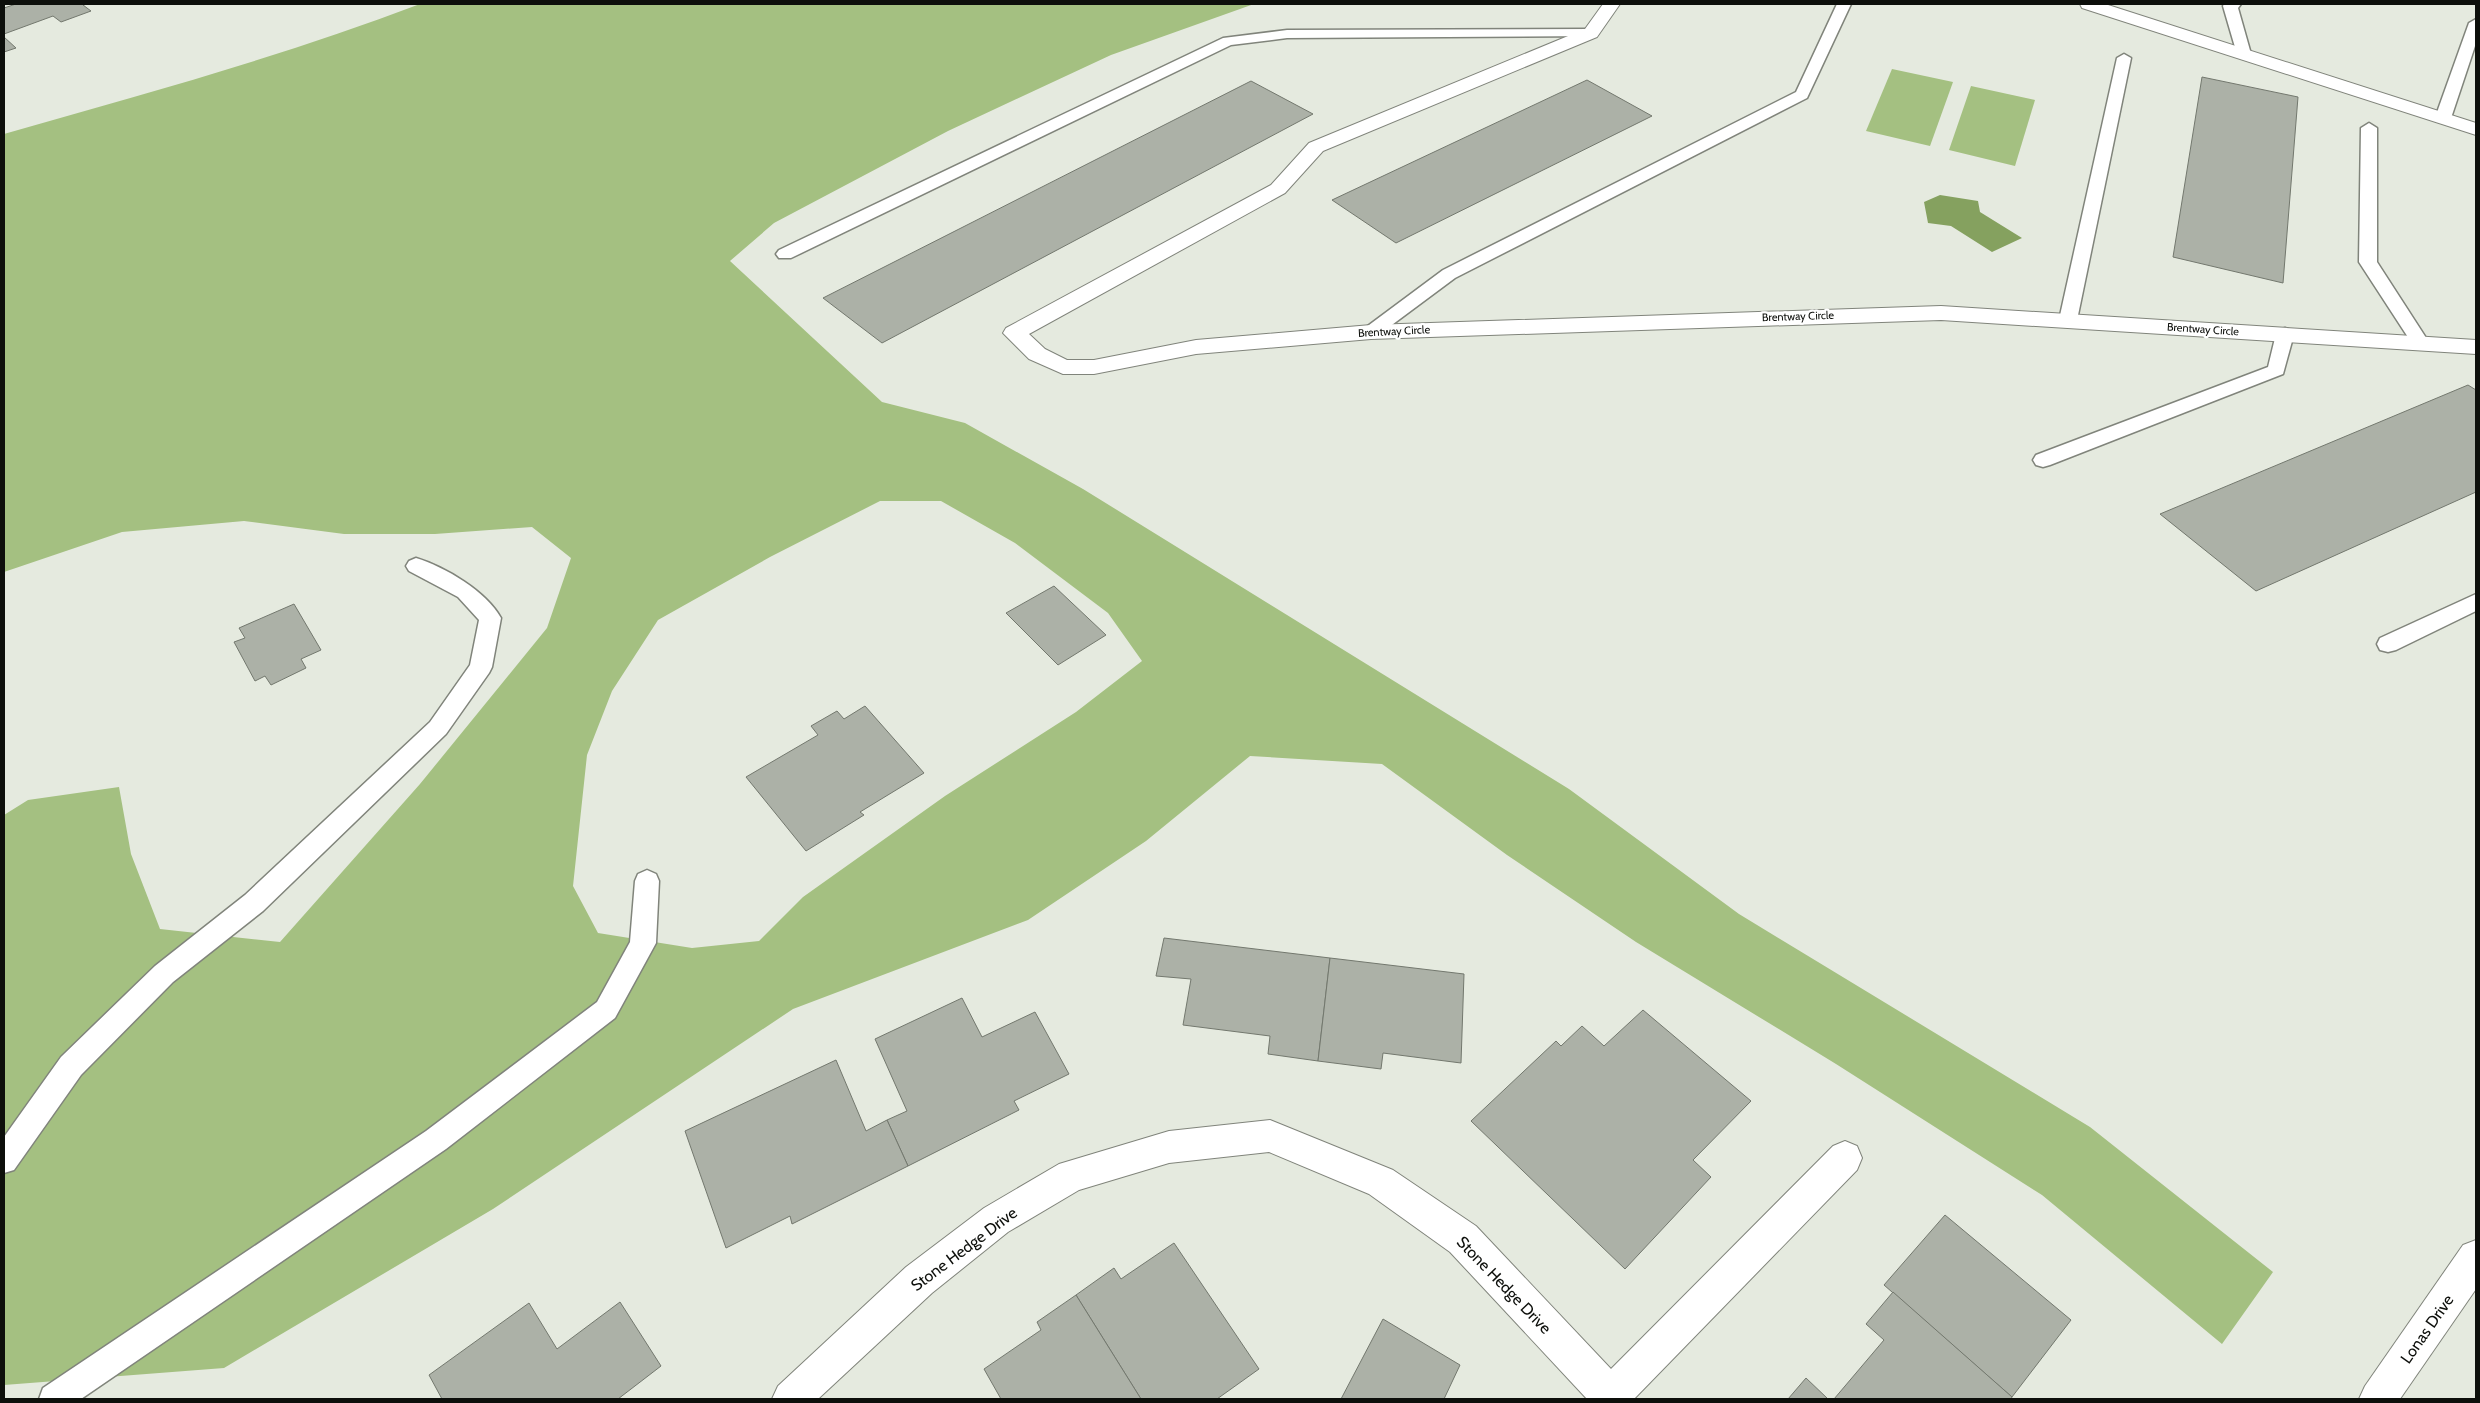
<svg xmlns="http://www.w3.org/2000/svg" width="2480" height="1403" font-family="Cabin,sans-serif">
<rect width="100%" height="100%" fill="#e5eadf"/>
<g fill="#a4c081" fill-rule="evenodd">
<path d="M 420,4 L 1254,4 L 1111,55 L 948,131 L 774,223 L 730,261 L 882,402 L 965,423 L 1083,489 L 1569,789 L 1739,914 L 2090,1127 L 2273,1272 L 2222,1344 L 2042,1195 L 1836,1064 L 1636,942 L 1507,855 L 1382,764 L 1250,756 L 1146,841 L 1028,920 L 793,1009 L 493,1209 L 224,1368 L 4,1385 L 4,815 L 28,800 L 119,787 L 131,854 L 160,929 L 280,942 L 420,784 L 547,628 L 571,558 L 532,527 L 435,534 L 344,534 L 244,521 L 122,532 L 4,572 L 4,134 C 144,94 284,56 420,4 ZM 880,501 L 941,501 L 1015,543 L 1108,613 L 1142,661 L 1076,712 L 945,796 L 803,897 L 759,941 L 692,948 L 598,933 L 573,886 L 587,755 L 612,691 L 658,620 L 770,557 Z"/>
<polygon points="1892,69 1953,82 1930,146 1866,131"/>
<polygon points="1971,86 2035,100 2015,166 1949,150"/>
</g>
<polygon fill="#85a15f" points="1940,195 1978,201 1980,212 2022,238 1992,252 1951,226 1928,223 1924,202"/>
<g fill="#acb1a7" stroke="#73786e">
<polygon points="16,4 88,4 83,5 91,11 61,22 53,16 4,34 4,8"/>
<polygon points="4,37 16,48 4,52"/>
<polygon points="2202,77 2298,97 2283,283 2173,257"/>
<polygon points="1587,80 1652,116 1396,243 1332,200"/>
<polygon points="1251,81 1313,114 882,343 823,298"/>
<polygon points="2468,385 2476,390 2476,492 2256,591 2160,514"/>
<polygon points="1054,586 1106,635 1058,665 1006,613"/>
<polygon points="294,604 321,650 301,659 306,668 271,685 265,676 255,681 234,642 245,638 239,628"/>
<polygon points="865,706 924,773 860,812 864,815 806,851 746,777 818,735 811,726 837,711 844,719"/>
<polygon points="1164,938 1330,958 1318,1061 1268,1054 1270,1036 1183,1025 1191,979 1156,976"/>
<polygon points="1330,958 1464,974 1461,1063 1383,1053 1381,1069 1318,1061"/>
<polygon points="962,998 982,1037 1035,1012 1069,1074 1014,1101 1019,1110 908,1166 887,1120 907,1111 875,1039"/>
<polygon points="1643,1010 1751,1101 1693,1160 1711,1177 1625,1269 1471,1121 1556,1041 1561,1046 1582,1026 1604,1046"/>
<polygon points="836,1060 866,1131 887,1120 908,1166 792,1224 790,1216 726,1248 685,1131"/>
<polygon points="1945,1215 2071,1320 2012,1397 1884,1285"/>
<polygon points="1174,1243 1259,1369 1217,1399 1141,1399 1076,1295 1114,1268 1121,1279"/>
<polygon points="1893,1292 2012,1397 2011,1399 1834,1399 1884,1340 1866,1324"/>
<polygon points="1076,1295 1141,1399 1001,1399 984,1369 1041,1330 1037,1322"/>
<polygon points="620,1302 661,1366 618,1399 442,1399 429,1375 529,1303 557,1349"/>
<polygon points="1383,1319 1460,1365 1444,1399 1341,1399"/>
<polygon points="1806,1378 1828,1399 1788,1399"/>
</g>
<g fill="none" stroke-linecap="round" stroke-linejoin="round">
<defs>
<g id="service">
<polygon points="1837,4 1851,4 1807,98 1455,278 1377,336 1365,336 1362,332 1365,328 1443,270 1796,92"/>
<polygon points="2224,4 2241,4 2238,8 2251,54 2249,57 2239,57 2237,54 2223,6"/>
<polygon points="2476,19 2476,43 2451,118 2443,123 2438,121 2435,118 2469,23"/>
<polygon points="1591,29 1596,30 1598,33 1596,36 1287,38 1231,45 791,258 779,258 776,254 779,250 1223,38 1287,30"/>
<polygon points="2124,54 2131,58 2077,320 2074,324 2062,324 2059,320 2117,58"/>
<polygon points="2369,123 2377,128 2377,262 2430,344 2427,348 2415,348 2359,262 2361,128"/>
<polygon points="2285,328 2291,330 2294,334 2283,374 2050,465 2043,467 2036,465 2033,460 2036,455 2268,367 2276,334 2279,330"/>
<path d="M 416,558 C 445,567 486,591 501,618 L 492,667 L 489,673 L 446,734 L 263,911 L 173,982 L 81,1075 L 14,1170 L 4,1173 L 4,1137 L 61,1057 L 155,966 L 245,895 L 430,722 L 470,665 L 479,620 L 458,597 L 409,571 L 406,566 L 409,561 Z"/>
<polygon points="2476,594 2476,611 2396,650 2388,652 2380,650 2377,644 2380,638"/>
<polygon points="647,870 656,874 659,881 656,943 615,1018 446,1149 81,1399 39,1399 43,1388 426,1131 597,1002 630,942 635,881 638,874"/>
</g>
<g id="minor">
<polygon points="1603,4 1620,4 1597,37 1323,151 1285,193 1029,334 1045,349 1067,360 1094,360 1196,340 1371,325 1941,306 2476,340 2476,354 1941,320 1371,339 1196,354 1094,374 1063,374 1029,359 1003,333 1006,328 1271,185 1309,143 1585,29"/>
<polygon points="2080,4 2105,4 2476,123 2476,135 2082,8"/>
<polygon points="1270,1120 1393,1170 1476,1226 1611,1369 1833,1146 1845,1141 1857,1146 1862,1158 1857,1170 1634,1399 1587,1399 1450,1252 1369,1194 1269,1152 1169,1163 1079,1190 1008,1232 932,1293 818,1399 772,1399 778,1386 906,1267 984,1208 1059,1164 1169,1131"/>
</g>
<polygon id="tertiary" points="2476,1240 2476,1289 2400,1399 2359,1399 2365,1386 2463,1245"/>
</defs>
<use href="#service" stroke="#80847b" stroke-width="3"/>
<use href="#minor" stroke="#80847b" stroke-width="2"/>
<use href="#tertiary" stroke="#80847b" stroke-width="2"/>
<use href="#service" fill="#fff" fill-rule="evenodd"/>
<use href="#minor" fill="#fff" fill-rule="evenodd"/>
<use href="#tertiary" fill="#fff" fill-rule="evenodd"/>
</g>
<g text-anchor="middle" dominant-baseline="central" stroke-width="4.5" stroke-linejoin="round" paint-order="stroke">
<g font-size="11" fill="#0d0f0b" stroke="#fff">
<text transform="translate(1798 316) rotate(-2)">Brentway Circle</text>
<text transform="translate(2203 329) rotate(4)">Brentway Circle</text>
<text transform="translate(1394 331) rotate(-3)">Brentway Circle</text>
</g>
<g font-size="16" fill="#0d0f0b" stroke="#fff">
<text transform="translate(964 1249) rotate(-37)">Stone Hedge Drive</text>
<text transform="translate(1504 1285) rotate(46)">Stone Hedge Drive</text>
<text transform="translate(2427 1329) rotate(-55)">Lonas Drive</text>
</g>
</g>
<rect width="2480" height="1403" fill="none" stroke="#0d0f0b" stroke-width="10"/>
</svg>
